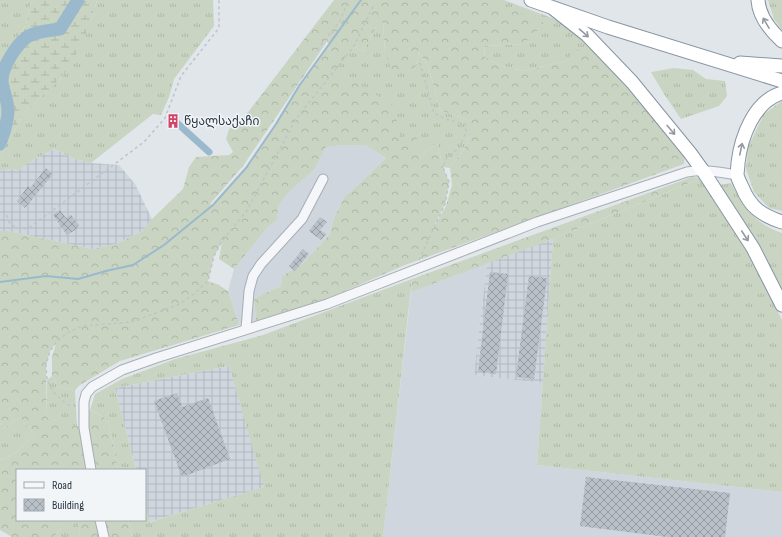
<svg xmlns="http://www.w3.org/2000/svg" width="782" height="537" font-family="'Sofia Sans Condensed','Noto Sans Georgian',sans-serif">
<defs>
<pattern id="industrial-grid" width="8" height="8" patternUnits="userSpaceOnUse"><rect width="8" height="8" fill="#cfd6dd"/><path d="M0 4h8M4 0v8" fill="none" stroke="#b2b8bf"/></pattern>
<pattern id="grass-tufts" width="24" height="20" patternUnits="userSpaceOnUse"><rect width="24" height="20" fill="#c9d5c2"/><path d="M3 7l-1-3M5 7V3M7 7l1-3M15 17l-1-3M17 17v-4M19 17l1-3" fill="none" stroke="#adb7a8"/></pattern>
<pattern id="forest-crowns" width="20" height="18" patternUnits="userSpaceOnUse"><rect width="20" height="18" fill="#c9d5c2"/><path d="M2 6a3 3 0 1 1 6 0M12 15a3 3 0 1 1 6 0" fill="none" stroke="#adb7a8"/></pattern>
<pattern id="wetland-marsh" width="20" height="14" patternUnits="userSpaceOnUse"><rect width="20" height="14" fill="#c9d5c2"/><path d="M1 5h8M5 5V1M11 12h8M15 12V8" fill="none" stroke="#adb7a8"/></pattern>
<pattern id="building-cross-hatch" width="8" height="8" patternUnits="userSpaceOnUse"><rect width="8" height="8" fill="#b8c0c8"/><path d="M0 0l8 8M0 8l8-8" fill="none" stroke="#969da4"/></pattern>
</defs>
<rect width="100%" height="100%" fill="#e1e6eb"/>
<g fill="#cfd6dd">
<polygon points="344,145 365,145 386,158 358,185 345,196 334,218 330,234 303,263 282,276 281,286 265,293 254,299 256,321 239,325 228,291 234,269 267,228 277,220 278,206 289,192 314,170 326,147"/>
<polygon points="487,263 474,375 543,383 537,465 782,492 782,537 383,537 411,292"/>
</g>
<g fill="url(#industrial-grid)">
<polygon points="55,149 72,158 91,163 119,165 135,184 152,219 142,231 116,244 92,249 8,231 0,231 0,171 9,169 19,170 36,158"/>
<polygon points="553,239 543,383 474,375 487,263"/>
<polygon points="229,366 265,487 149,522 145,505 145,470 136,470 115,388"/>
</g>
<g fill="url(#grass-tufts)">
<polygon points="0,0 34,0 31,3 26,25 17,38 6,51 0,68"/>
<polygon points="97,0 213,0 214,26 174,79 169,97 161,115 153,114 91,163 72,158 55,149 36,158 19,170 9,169 0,171 0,157 24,113 62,77 92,19"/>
<polygon points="477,0 504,0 552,18 572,29 598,55 571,51 570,60 523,71 499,65 485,57 484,46 523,44"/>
<polygon points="768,0 782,0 782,30 774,19"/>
<polygon points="383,21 385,52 406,71 415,69 419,52 429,68 440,110 470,121 470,136 464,149 450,168 443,167 437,143 420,156 400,140 331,75 354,46 363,52 376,27"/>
<polygon points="674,68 693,70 706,79 725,81 727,96 719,106 681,119 664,94 651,72"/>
<polygon points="782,101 782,211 769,208 754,192 746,169 748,147 764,114"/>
<polygon points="702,178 748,252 782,320 782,492 537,465 553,239"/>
<path d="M 731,183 C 744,208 754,223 782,233 L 782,296 L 719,185 Z"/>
<polygon points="412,279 383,537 132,537 128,520 145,520 145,505 150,522 264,487 229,366 115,388 136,470 118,470 108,419 90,410 95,394 122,379 175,359 263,335"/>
<polygon points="52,376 58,387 75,390 77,427 47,418 47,380"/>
<polygon points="20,418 35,435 16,452 3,460 0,459 0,423 4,428"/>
<polygon points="65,520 78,520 80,537 54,537 62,527"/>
</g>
<g fill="url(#forest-crowns)" fill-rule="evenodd">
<path d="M 334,0 L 477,0 L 515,11 L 545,23 L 523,44 L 484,46 L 485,57 L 499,65 L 523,71 L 570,60 L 570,51 L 583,49 L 598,55 L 685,153 L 684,164 L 405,265 L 322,301 L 256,321 L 254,299 L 265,293 L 281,286 L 282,276 L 303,263 L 330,234 L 334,218 L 345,196 L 358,185 L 386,158 L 365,145 L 344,145 L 326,147 L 314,170 L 289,192 L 278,206 L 277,220 L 267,228 L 234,269 L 219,259 L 222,242 L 214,256 L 208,281 L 219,285 L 228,291 L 239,325 L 120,361 L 80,385 L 75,390 L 58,387 L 52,376 L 52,357 L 56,343 L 50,351 L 46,365 L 47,418 L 84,428 L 83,407 L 108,419 L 118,470 L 17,470 L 17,520 L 65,520 L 62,527 L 54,537 L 12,537 L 0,530 L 0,459 L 3,460 L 16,452 L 35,435 L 20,418 L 4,428 L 0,423 L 0,231 L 8,231 L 92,249 L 116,244 L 142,231 L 152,219 L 183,189 L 189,167 L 196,157 L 229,155 L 233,152 L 226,139 L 229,129 L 239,124 ZM 383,22 L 385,52 L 393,74 L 415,69 L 419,52 L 429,68 L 440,110 L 470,121 L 470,136 L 464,149 L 450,168 L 452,185 L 446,206 L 431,232 L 445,204 L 449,182 L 443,167 L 437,143 L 420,156 L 416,134 L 400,139 L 394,106 C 374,94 355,79 332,75 L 354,46 L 363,52 L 376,27 ZM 332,34 L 327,42 L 329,43 L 299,86 L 276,124 L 246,168 L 213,205 L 210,204 L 243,166 Z"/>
<polygon points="692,177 702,178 553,239 411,292 412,279"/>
<polygon points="78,520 128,520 132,537 80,537"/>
</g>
<polygon fill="url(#wetland-marsh)" points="34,0 97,0 92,19 80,48 62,77 24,113 0,157 0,68 6,51 17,38 26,25 31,3"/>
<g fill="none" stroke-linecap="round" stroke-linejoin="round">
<polyline stroke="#9bb9cc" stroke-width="2" points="0,282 46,276 78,279 106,271 133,265 164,245 213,205 246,168 276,124 299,86 361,0"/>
<polyline stroke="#9bb9cc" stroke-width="7" points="177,123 209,152"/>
<path stroke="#9bb9cc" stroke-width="13" d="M 0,144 C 4,133 8,122 8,111 C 8,101 3,91 2,81 C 2,67 16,45 27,37 C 35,32 51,30 60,29 L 78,0"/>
</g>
<g fill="url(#building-cross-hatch)">
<polygon points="172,116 179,121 174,126 167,121"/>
<polygon points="46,168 53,174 25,208 17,201 28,186 30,188"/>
<polygon points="60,210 66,218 71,215 79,225 75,230 67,235 53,215"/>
<polygon points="320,217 327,222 320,230 326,234 321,240 309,231"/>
<polygon points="303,249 309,254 295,271 289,266"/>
<polygon points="490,272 508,274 496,374 478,372"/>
<polygon points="529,276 547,278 534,379 516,377"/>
<polygon points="177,393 182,407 208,398 230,459 182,477 154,401"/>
<polygon points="586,477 730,493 725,537 667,537 580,526"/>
</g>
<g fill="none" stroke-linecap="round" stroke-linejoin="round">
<defs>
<g id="minor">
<polyline points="246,329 249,291 253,276 261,264 302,219 323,179"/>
<path d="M 91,470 L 84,428 L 84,402 L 86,394 L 92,387 L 122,370 L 156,358 L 327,304 L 537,222 L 687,172 C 704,169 720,172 737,175"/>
<polyline points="100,520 104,537"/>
</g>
<g id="highway">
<polyline points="531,0 608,27 782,81"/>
<path d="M 758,0 C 759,17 770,30 782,41"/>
<polyline points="554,9 587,35 632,82 690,153 703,171 753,248 782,305"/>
<polyline points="740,63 782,66"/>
<path d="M 782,93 C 754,101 741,137 738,163 C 738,167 737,172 737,175 C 738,179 740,183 742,187 C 750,207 761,215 782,222"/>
</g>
</defs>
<use href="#minor" stroke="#a6aeb5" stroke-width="11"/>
<use href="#highway" stroke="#8895a2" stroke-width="15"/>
<g stroke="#bfc4ca" stroke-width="1.5" stroke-dasharray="3 3" stroke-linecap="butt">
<polyline points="317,50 340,21 347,3 346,0"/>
<polyline points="7,215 8,220 11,225 22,229 29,228 144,142 165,118 181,76 219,28 219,0"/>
<polyline points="419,260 445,204 449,182 443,167 447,157 459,148 466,132 465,124 445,119 434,113 420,63 420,59"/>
<polyline points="76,406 69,405 63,401 54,393 47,380 46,365 50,351 57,341 67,333 82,326 131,322 180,304 194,294 208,281 214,256 222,241 246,212 296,119 354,46 374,4"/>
</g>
<use href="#minor" stroke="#f4f6f9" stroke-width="9"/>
<use href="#highway" stroke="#fff" stroke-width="13"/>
</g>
<defs><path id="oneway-shaft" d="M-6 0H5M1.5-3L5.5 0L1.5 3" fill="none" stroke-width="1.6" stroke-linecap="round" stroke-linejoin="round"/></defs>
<g stroke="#949aa1">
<use href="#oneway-shaft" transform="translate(766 23) rotate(-120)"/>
<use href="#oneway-shaft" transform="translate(584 33) rotate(41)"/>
<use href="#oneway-shaft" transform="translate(671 130) rotate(50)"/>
<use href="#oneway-shaft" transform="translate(741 149) rotate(-78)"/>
<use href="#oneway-shaft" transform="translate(745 236) rotate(57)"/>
</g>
<defs>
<symbol id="building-bare" viewBox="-9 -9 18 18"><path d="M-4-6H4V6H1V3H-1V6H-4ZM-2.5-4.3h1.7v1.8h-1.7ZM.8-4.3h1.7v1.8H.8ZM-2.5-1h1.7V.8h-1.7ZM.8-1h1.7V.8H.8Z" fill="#d54169" stroke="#f1f5f8" stroke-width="2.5" paint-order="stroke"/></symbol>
</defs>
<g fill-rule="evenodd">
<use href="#building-bare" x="163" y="111" width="20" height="20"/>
</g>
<g text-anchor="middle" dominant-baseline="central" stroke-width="3" stroke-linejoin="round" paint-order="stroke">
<g font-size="12" fill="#293643" stroke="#f1f5f8" text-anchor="start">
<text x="184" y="121">წყალსაქაჩი</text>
</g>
</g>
<rect x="16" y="469" width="130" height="52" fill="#f1f5f8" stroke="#a1a9b0"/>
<rect x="24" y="482" width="20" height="6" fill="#f4f6f9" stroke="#a1a9b0"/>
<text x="52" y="489" font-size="12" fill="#293643">Road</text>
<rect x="24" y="499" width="20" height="12" fill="url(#building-cross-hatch)" stroke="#a1a9b0"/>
<text x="52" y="509" font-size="12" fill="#293643">Building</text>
</svg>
